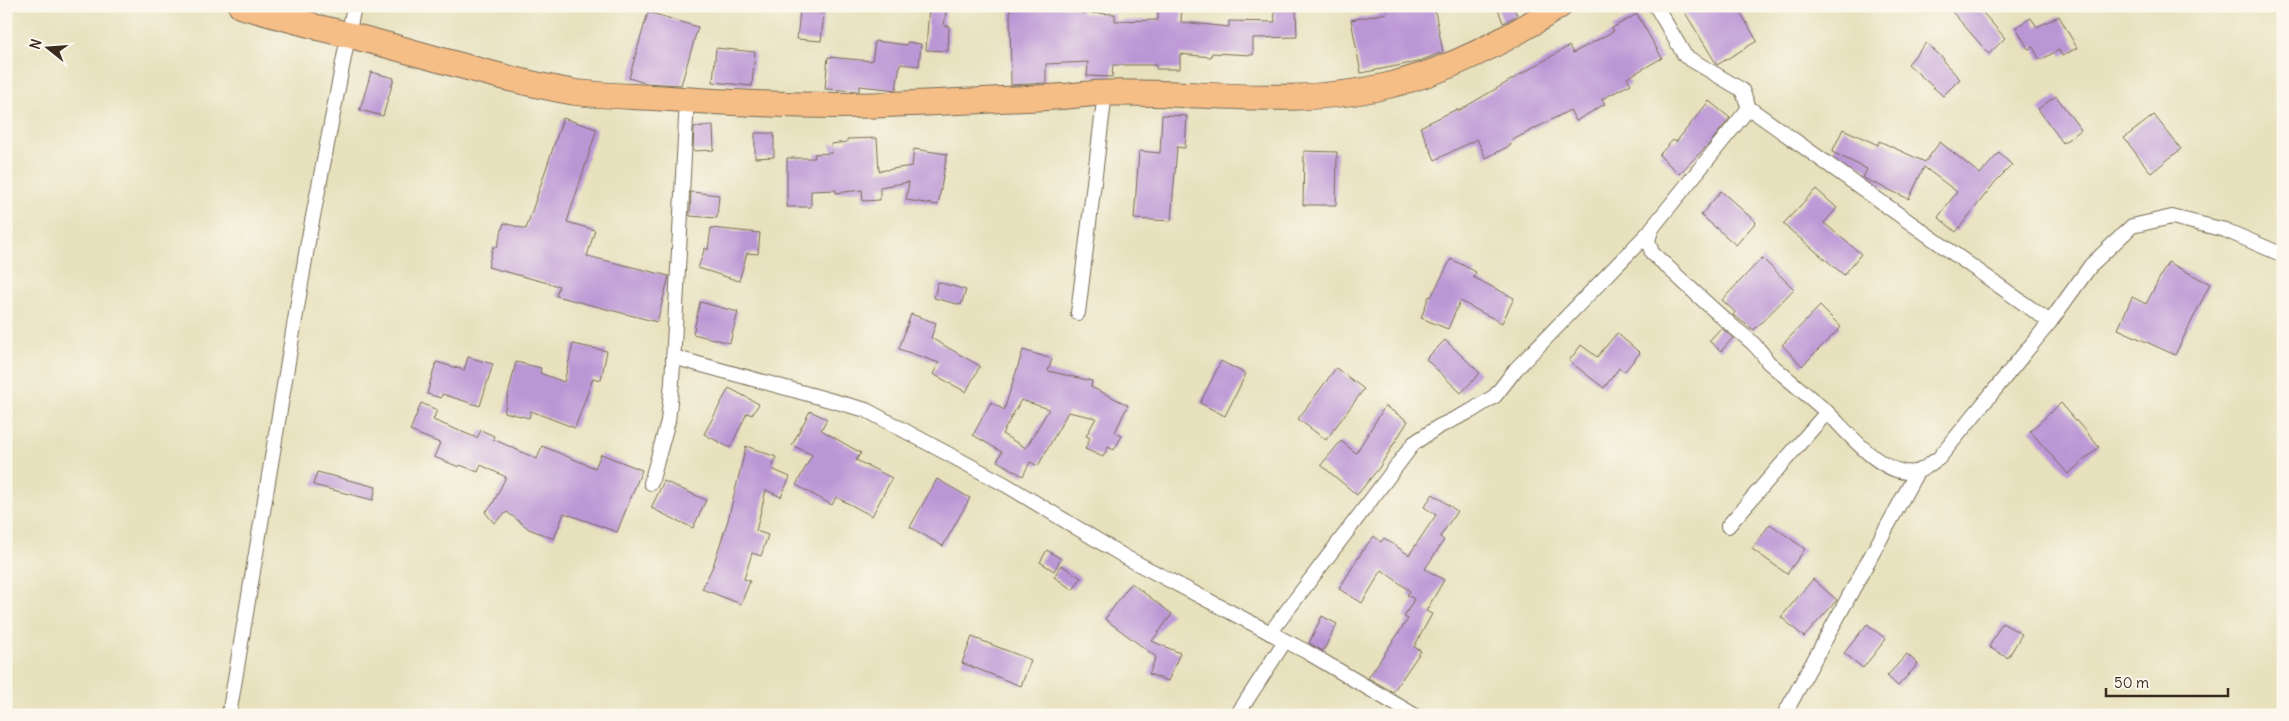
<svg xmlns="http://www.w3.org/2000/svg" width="2289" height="721" font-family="Delius,sans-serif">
<rect width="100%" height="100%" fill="#fbf7ec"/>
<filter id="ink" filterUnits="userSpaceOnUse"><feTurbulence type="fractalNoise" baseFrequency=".02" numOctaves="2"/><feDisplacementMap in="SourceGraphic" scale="10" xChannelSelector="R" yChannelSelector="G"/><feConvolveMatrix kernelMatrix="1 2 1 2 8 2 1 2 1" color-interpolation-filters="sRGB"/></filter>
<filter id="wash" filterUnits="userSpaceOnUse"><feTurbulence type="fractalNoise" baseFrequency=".0096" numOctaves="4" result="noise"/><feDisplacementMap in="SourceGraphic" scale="20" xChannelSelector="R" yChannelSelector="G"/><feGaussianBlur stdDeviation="1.12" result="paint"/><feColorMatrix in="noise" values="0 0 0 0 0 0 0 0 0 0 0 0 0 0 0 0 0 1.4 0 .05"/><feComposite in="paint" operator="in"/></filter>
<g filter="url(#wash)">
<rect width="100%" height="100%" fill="#e7e1bd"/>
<g id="blocks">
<g fill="#bb96d5" fill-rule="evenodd">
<polygon points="929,6 947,6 944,26 949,26 948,51 926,50"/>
<polygon points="1082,6 1082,13 1115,14 1115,21 1158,20 1158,6 1182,6 1181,22 1229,27 1229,21 1275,22 1274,7 1296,7 1297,37 1253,38 1253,55 1212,53 1211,57 1180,54 1180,69 1156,69 1156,65 1113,65 1112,77 1087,76 1088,62 1046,64 1046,83 1011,85 1010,8"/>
<polygon points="1386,6 1434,6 1443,52 1417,62 1361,73 1351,20 1387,13"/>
<polygon points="1497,6 1513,6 1517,15 1503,23"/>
<polygon points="1681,6 1737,6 1757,41 1717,65"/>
<polygon points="1947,6 1977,6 2005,38 1989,54"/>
<polygon points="800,11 824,13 821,41 797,39"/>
<polygon points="648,12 698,27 681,85 645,83 629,78"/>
<polygon points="1637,14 1662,58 1627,78 1631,84 1602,99 1605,104 1576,121 1570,110 1509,142 1511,145 1486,158 1477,139 1435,160 1420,127 1457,109 1458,111 1569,46 1573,53 1614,31 1612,28"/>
<polygon points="2059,16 2077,48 2062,56 2059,50 2040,60 2033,47 2028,49 2016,27 2031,18 2037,27"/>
<polygon points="875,41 907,45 907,42 921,44 919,66 900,64 896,90 860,86 859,91 825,89 828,57 872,61"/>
<polygon points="1926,43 1944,59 1943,61 1960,79 1943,96 1908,64"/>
<polygon points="716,48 755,52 752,86 713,82"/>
<polygon points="371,72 394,78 383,116 360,110"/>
<polygon points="2056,96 2081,130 2063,143 2038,109"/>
<polygon points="1709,101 1730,118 1710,143 1679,174 1659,155 1673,140 1676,142"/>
<polygon points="1162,115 1187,116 1185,148 1177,147 1171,221 1134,219 1139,151 1160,153"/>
<polygon points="2154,115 2181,149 2151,173 2124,138"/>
<polygon points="563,118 597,129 567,222 595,230 587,256 669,276 657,322 556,296 559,286 488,267 493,247 497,247 504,223 526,229"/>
<polygon points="713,125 714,150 693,151 694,127"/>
<polygon points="1843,129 1878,145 1879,141 1925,162 1940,142 1980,174 1999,153 2012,165 1996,181 1956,232 1938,217 1957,192 1924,167 1909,199 1863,178 1867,169 1832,152"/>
<polygon points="755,133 774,133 774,157 755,158"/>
<polygon points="877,138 879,171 912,166 914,149 947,154 938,205 906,200 909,182 880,187 880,200 863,201 862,190 836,193 836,190 811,191 811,207 787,207 787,158 815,158 814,154 832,153 831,144 847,142 847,139"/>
<polygon points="1304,151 1337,152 1336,205 1303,205"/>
<polygon points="1816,189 1837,208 1824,223 1861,254 1844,275 1783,224"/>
<polygon points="1721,191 1756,222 1736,245 1701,215"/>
<polygon points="691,192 719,195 717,218 690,216"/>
<polygon points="711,228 760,233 758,254 747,253 739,281 698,268 705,248 708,250"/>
<polygon points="1762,258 1794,289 1754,330 1733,315 1735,312 1722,300"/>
<polygon points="1451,259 1476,272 1473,277 1514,298 1502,323 1460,301 1448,329 1421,318 1429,296 1431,297"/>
<polygon points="2168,262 2210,284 2175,355 2118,329 2132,297 2146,304"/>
<polygon points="938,282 966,290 961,305 934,298"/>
<polygon points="700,302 738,312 730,343 693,334"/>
<polygon points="1820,306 1841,327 1802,366 1782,345"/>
<polygon points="911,314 936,323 931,338 980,366 966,392 933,374 939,363 899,349"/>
<polygon points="1721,328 1733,338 1721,351 1709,341"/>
<polygon points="1617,333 1640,353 1624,372 1619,368 1604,388 1569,361 1581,345 1597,357"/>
<polygon points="1445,340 1480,373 1461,393 1426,359"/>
<polygon points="573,344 607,351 601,380 593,378 575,428 531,411 529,418 504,412 516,362 541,368 540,373 564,382"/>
<path d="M 1023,350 L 1052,359 L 1048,371 L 1092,381 L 1091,387 L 1128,405 L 1115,432 L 1122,436 L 1114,450 L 1108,447 L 1103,457 L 1085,449 L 1090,438 L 1086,436 L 1096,418 L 1068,412 L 1038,466 L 1030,462 L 1023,476 L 997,461 L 1002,452 L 973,435 L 991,402 L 1004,410 ZM 1021,400 L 1049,409 L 1026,448 L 1002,434 Z"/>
<polygon points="468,357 493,364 480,406 442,394 441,398 427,394 436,362 464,370"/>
<polygon points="1221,361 1246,374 1225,416 1200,403"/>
<polygon points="1336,368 1364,389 1326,440 1298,419"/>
<polygon points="729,388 759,404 752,415 747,413 730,448 704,434"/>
<polygon points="421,403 437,410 433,420 477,438 481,430 494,436 493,439 537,459 542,446 595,468 601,454 642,470 617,532 564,513 554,539 529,529 507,512 494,523 485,512 492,505 506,477 481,465 478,472 460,465 459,467 434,457 440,443 410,431"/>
<polygon points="2061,403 2099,447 2068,474 2030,431"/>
<polygon points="1385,406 1408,421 1379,468 1357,495 1321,465 1341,441 1356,453"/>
<polygon points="810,411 827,419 821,430 861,453 856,460 892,478 872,516 836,497 832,505 796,485 812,455 792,445"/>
<polygon points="746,446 776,457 772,469 790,477 781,497 766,490 756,531 768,535 761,556 752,553 744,579 750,581 741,604 702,589 713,566 728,520"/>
<polygon points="317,472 376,487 373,500 313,485"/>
<polygon points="937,479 970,498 943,546 910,527"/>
<polygon points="664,481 706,500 693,528 651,508"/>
<polygon points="1433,494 1457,511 1440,537 1444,540 1425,569 1444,580 1426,611 1432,614 1414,647 1421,651 1393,692 1368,678 1408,619 1404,617 1414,599 1407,595 1410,591 1382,570 1362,603 1339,589 1363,550 1374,536 1381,542 1384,538 1409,555 1436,515 1424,507"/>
<polygon points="1770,524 1805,549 1787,574 1752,549"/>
<polygon points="1047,550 1061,559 1054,571 1040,562"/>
<polygon points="1061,565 1081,578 1073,590 1054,577"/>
<polygon points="1813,579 1837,600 1804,637 1781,617"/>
<polygon points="1131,583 1172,614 1152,641 1180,653 1168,681 1149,674 1156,657 1105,619"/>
<polygon points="1322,616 1337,624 1323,651 1309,643"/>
<polygon points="2002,623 2022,634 2008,658 1989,647"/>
<polygon points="1867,624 1886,639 1863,668 1844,653"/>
<polygon points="972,637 1031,660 1021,686 962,663"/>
<polygon points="1907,654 1918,664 1898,686 1887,676"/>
</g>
</g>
</g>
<g filter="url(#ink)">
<use href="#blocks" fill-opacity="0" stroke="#776a56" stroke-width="1"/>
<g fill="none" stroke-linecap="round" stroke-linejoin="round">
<defs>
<g id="street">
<path d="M 1656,6 L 1685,56 L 1742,90 L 1749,108 L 1652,228 L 1648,240 L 1652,253 C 1678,276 1703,301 1730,324 C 1744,336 1758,345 1768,362 L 1827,412 L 1728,526"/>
<polyline points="1749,108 2050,322"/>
<polyline points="1078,313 1105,93"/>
<polyline points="673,357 866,410 1006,485 1127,558 1307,652 1414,715"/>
<path d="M 1827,412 C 1849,433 1882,477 1915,472 C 1923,471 1932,462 1939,458 L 2050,322 L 2091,265 L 2132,226 L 2172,217 L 2225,230 L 2283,255"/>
<polyline points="651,483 668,421 672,382 687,100"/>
<polyline points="1270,633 1414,443 1438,427 1471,411 1495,396 1516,369 1652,229"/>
<polyline points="229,715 308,242 354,6"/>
<polyline points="1237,715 1285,641"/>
<polyline points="1784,715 1917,472"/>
</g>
<g id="highway">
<polyline points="241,6 311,25"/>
<path d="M 320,28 C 404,47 487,77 573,92 C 602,96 632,96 662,98 C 731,103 803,107 872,105 C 933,103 995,100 1056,97 C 1073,96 1090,93 1107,93 C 1200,91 1295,108 1386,86 C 1449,71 1506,41 1559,6"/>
</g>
</defs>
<use href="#street" stroke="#776a56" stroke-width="16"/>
<use href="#highway" stroke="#776a56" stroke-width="27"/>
<use href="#street" stroke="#fff" stroke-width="14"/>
<use href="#highway" stroke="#f6be87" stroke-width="25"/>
</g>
</g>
<rect width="2289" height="721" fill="none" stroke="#fbf7ec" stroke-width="25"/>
<g transform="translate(48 48) rotate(287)" stroke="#fbf7ec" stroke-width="4" paint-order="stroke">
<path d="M0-4L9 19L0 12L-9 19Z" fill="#3b2a1e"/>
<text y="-8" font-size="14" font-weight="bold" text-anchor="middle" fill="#3b2a1e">N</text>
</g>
<path d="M2106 688v8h122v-8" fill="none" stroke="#3b2a1e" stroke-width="2.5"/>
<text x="2114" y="688" font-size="15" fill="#3b2a1e" stroke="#fbf7ec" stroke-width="4" paint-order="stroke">50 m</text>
</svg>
